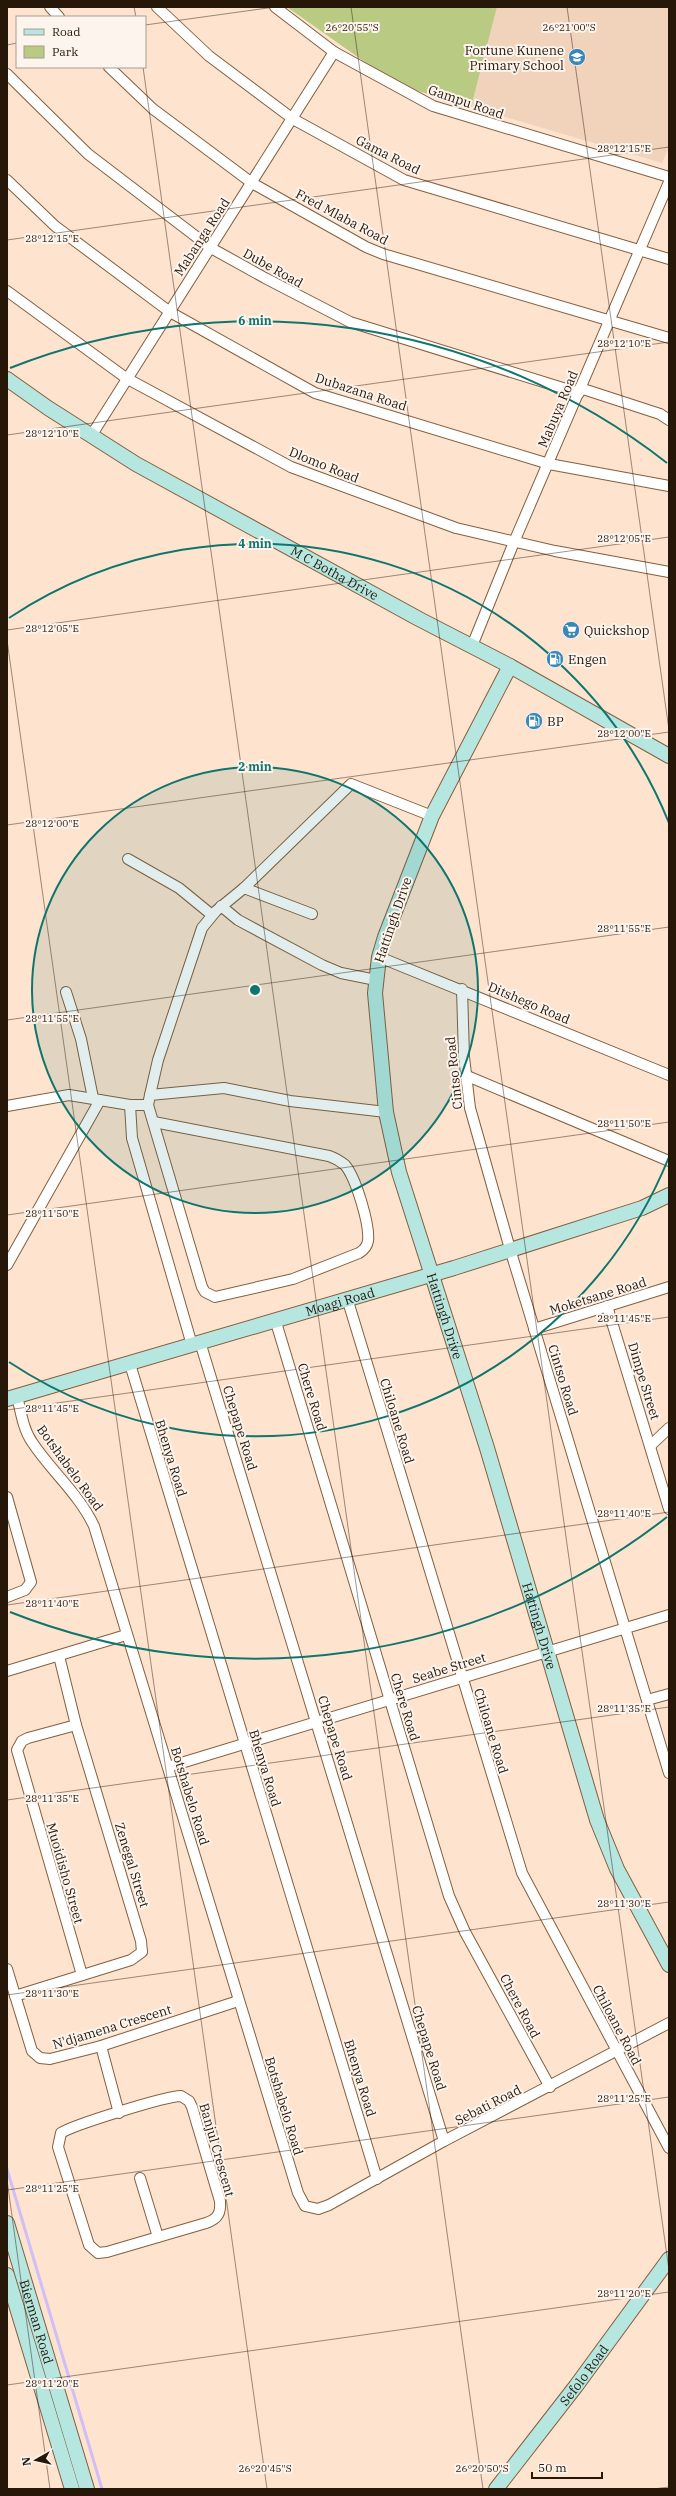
<svg xmlns="http://www.w3.org/2000/svg" width="676" height="2496" font-family="'IBM Plex Serif',serif">
<rect width="100%" height="100%" fill="#fee3ce"/>
<polygon fill="#f1d2bb" points="497,7 669,7 669,147 662,163 471,107"/>
<polygon fill="#b9ca82" points="287,7 497,7 471,107 415,90 369,65"/>
<g fill="none" stroke-linecap="round" stroke-linejoin="round">
<polyline stroke="#d0bef6" stroke-width="3" points="7,2169 102,2489"/>
<defs>
<g id="street">
<polyline points="50,7 59,17"/>
<polyline points="157,7 209,56 293,119 404,180 669,259"/>
<polyline points="275,7 334,52 433,106 669,177"/>
<polyline points="109,67 153,109 252,183 366,247 383,254 669,338"/>
<polyline points="7,74 88,154 211,248 265,278 350,322 579,393"/>
<polyline points="7,180 55,226 170,312 315,393 549,464 669,486"/>
<polyline points="7,291 126,378 291,467 456,528 555,551 669,572"/>
<polyline points="580,388 660,414 669,420"/>
<polyline points="91,436 334,52"/>
<polyline points="472,646 514,542 669,182"/>
<polyline points="128,859 179,888 212,915"/>
<polyline points="244,888 312,914"/>
<polyline points="221,906 238,920 322,965 341,973 376,980"/>
<polyline points="379,957 669,1075"/>
<polyline points="462,989 464,1057 470,1108 510,1249 669,1773"/>
<polyline points="66,992 81,1039 93,1098"/>
<polyline points="465,1075 669,1161"/>
<polyline points="150,1095 158,1060 202,928 216,911 244,888 351,784 432,816"/>
<polyline points="130,1105 132,1138 192,1345"/>
<polyline points="7,1106 69,1095 130,1105 148,1105"/>
<path d="M 154,1122 L 329,1156 C 335,1158 340,1161 345,1165 C 356,1178 370,1225 368,1241 C 367,1247 364,1250 359,1253 L 293,1279 L 215,1297 L 205,1292 L 202,1287 L 148,1105 L 150,1095 L 224,1088 L 290,1101 L 386,1112"/>
<polyline points="7,1265 100,1100"/>
<polyline points="347,1298 522,1873 669,2148"/>
<polyline points="607,1306 669,1509"/>
<polyline points="275,1319 449,1896 465,1932 550,2087"/>
<polyline points="534,1329 669,1287"/>
<polyline points="200,1342 444,2141"/>
<polyline points="130,1364 377,2179"/>
<path d="M 17,1396 C 21,1412 23,1429 32,1442 C 51,1471 79,1494 94,1526 L 298,2193 L 305,2206 L 318,2209 L 329,2205 L 444,2141 L 669,2023"/>
<polyline points="650,1446 669,1428"/>
<polyline points="7,1497 31,1582 25,1590 7,1597"/>
<polyline points="7,1671 126,1635"/>
<polyline points="647,1700 669,1694"/>
<polyline points="76,1725 28,1738 22,1741 17,1750 82,1975"/>
<polyline points="168,1767 669,1615"/>
<polyline points="7,1969 32,2051 40,2058 50,2059 101,2046 238,2001"/>
<polyline points="15,1996 131,1960 142,1952 141,1941 76,1725 59,1656"/>
<polyline points="101,2046 119,2113"/>
<path d="M 181,2096 L 189,2101 L 192,2107 L 220,2201 C 221,2213 218,2219 206,2223 L 107,2252 L 98,2253 L 89,2245 L 58,2147 L 61,2133 C 73,2125 166,2096 181,2096 Z"/>
<polyline points="140,2178 158,2237"/>
</g>
<g id="secondary">
<path id="s1" d="M 7,379 L 48,408 L 136,464 L 419,619 L 510,666 L 669,756"/>
<path id="s2" d="M 510,666 L 432,816 L 385,937 L 379,957 L 375,993 L 386,1112 L 399,1172 L 487,1448 L 597,1820 L 617,1869 L 669,1965"/>
<path id="s3" d="M 7,1399 L 454,1268 L 642,1208 L 669,1195"/>
<path id="s4" d="M 7,2223 L 87,2489"/>
<polyline points="7,2275 72,2489"/>
<path id="s5" d="M 496,2489 L 576,2386 L 669,2259"/>
</g>
</defs>
<use href="#street" stroke="#855e3e" stroke-width="12"/>
<use href="#secondary" stroke="#855e3e" stroke-width="16"/>
<use href="#street" stroke="#fff" stroke-width="10"/>
<use href="#secondary" stroke="#b6e6e0" stroke-width="14"/>
</g>
<path fill="none" stroke="#261709" stroke-width="1" stroke-opacity="0.45" d="M 134,7 L 136,17M 351,7 L 669,2270M 567,7 L 669,730M 145,25 L 275,7M 7,45 L 17,43M 143,67 L 483,2489M 7,240 L 669,147M 7,435 L 669,342M 7,630 L 669,537M 7,640 L 267,2489M 7,825 L 669,732M 7,1020 L 669,927M 7,1215 L 669,1122M 7,1410 L 669,1317M 7,1605 L 669,1512M 7,1800 L 669,1707M 7,1995 L 669,1902M 7,2180 L 50,2489M 7,2190 L 669,2097M 7,2385 L 669,2292M 653,2489 L 669,2487"/>
<circle cx="255" cy="990" r="223" fill="#0f766e" fill-opacity=".12"/>
<g fill="none" stroke="#0f766e" stroke-width="2">
<circle cx="255" cy="990" r="223"/>
<path d="M669 1157A446 446 0 0 1 9 1362M9 618A446 446 0 0 1 669 823"/>
<path d="M667 1517A669 669 0 0 1 10 1612M10 368A669 669 0 0 1 667 463"/>
</g>
<defs>
<symbol id="school-disc" viewBox="-11 -11 22 22"><circle r="9.5" fill="#3787b9" stroke="#fdf4ed"/><path d="M0-5L7-2L0 1L-7-2ZM-4 1L0 2.5L4 1V4Q0 6-4 4Z" fill="#fff"/></symbol>
<symbol id="supermarket-disc" viewBox="-11 -11 22 22"><circle r="9.5" fill="#3787b9" stroke="#fdf4ed"/><path d="M-6-5.5h2.5l.6 2H6L4.5 2H-2.5L-4.4-4H-6ZM-1.5 3.2a1.3 1.3 0 1 0 .1 0ZM3 3.2a1.3 1.3 0 1 0 .1 0Z" fill="#fff"/></symbol>
<symbol id="fuel-disc" viewBox="-11 -11 22 22"><circle r="9.5" fill="#3787b9" stroke="#fdf4ed"/><path d="M-5.5-6h7V0h2V4h1.3V-2.5L3-4.5l.8-.8L6-3V5H2.5V1h-1V6h-7ZM-4.2-4.7v3.2H.2V-4.7Z" fill="#fff"/></symbol>
</defs>
<g fill-rule="evenodd">
<use href="#school-disc" x="567" y="47" width="20" height="20"/>
<use href="#supermarket-disc" x="561" y="620" width="20" height="20"/>
<use href="#fuel-disc" x="545" y="649" width="20" height="20"/>
<use href="#fuel-disc" x="524" y="711" width="20" height="20"/>
</g>
<g text-anchor="middle" dominant-baseline="central" stroke-width="4" stroke-linejoin="round" paint-order="stroke">
<g font-size="13" fill="#261709" stroke="#fdf4ed" text-anchor="start">
<text x="564" y="50" text-anchor="end">Fortune Kunene<tspan x="564" dy="15">Primary School</tspan></text>
<text x="584" y="630">Quickshop</text>
<text x="568" y="659">Engen</text>
<text x="547" y="721">BP</text>
</g>
<g font-size="13" fill="#261709" stroke="#fdf4ed">
<text transform="translate(466 102) rotate(19)">Gampu Road</text>
<text transform="translate(388 155) rotate(27)">Gama Road</text>
<text transform="translate(342 217) rotate(28)">Fred Mlaba Road</text>
<text transform="translate(202 237) rotate(-57)">Mabanga Road</text>
<text transform="translate(273 268) rotate(29)">Dube Road</text>
<text transform="translate(361 392) rotate(18)">Dubazana Road</text>
<text transform="translate(558 409) rotate(-67)">Mabuya Road</text>
<text transform="translate(324 465) rotate(22)">Dlomo Road</text>
<text stroke="none"><textPath href="#s1" startOffset="381">M C Botha Drive</textPath></text>
<text transform="translate(393 920) rotate(-71)">Hattingh Drive</text>
<text transform="translate(529 1003) rotate(23)">Ditshego Road</text>
<text transform="translate(454 1073) rotate(-96)">Cintso Road</text>
<text transform="translate(598 1296) rotate(-17)">Moketsane Road</text>
<text stroke="none"><textPath href="#s3" startOffset="347">Moagi Road</textPath></text>
<text stroke="none"><textPath href="#s2" startOffset="688">Hattingh Drive</textPath></text>
<text transform="translate(563 1380) rotate(73)">Cintso Road</text>
<text transform="translate(644 1381) rotate(73)">Dimpe Street</text>
<text transform="translate(312 1397) rotate(73)">Chere Road</text>
<text transform="translate(397 1421) rotate(73)">Chiloane Road</text>
<text transform="translate(240 1428) rotate(73)">Chepape Road</text>
<text transform="translate(171 1458) rotate(73)">Bhenya Road</text>
<text transform="translate(70 1468) rotate(54)">Botshabelo Road</text>
<text stroke="none"><textPath href="#s2" startOffset="1012">Hattingh Drive</textPath></text>
<text transform="translate(449 1668) rotate(-17)">Seabe Street</text>
<text transform="translate(405 1707) rotate(73)">Chere Road</text>
<text transform="translate(491 1731) rotate(73)">Chiloane Road</text>
<text transform="translate(335 1738) rotate(73)">Chepape Road</text>
<text transform="translate(265 1768) rotate(73)">Bhenya Road</text>
<text transform="translate(190 1796) rotate(73)">Botshabelo Road</text>
<text transform="translate(132 1865) rotate(73)">Zenegal Street</text>
<text transform="translate(65 1873) rotate(74)">Muoidisho Street</text>
<text transform="translate(520 2006) rotate(62)">Chere Road</text>
<text transform="translate(617 2025) rotate(62)">Chiloane Road</text>
<text transform="translate(112 2027) rotate(-17)">N'djamena Crescent</text>
<text transform="translate(429 2048) rotate(73)">Chepape Road</text>
<text transform="translate(360 2078) rotate(73)">Bhenya Road</text>
<text transform="translate(488 2105) rotate(-27)">Sebati Road</text>
<text transform="translate(284 2106) rotate(73)">Botshabelo Road</text>
<text transform="translate(217 2150) rotate(74)">Banjul Crescent</text>
<text stroke="none"><textPath href="#s4" startOffset="103">Bierman Road</textPath></text>
<text stroke="none"><textPath href="#s5" startOffset="144">Sefolo Road</textPath></text>
</g>
</g>
<g font-size="10" text-anchor="middle" fill="#261709" stroke="#fdf4ed" stroke-width="4" stroke-linejoin="round" paint-order="stroke">
<text x="352" y="31">26°20'55"S</text>
<text x="569" y="31">26°21'00"S</text>
<text x="624" y="152">28°12'15"E</text>
<text x="52" y="242">28°12'15"E</text>
<text x="624" y="347">28°12'10"E</text>
<text x="52" y="437">28°12'10"E</text>
<text x="624" y="542">28°12'05"E</text>
<text x="52" y="632">28°12'05"E</text>
<text x="624" y="737">28°12'00"E</text>
<text x="52" y="827">28°12'00"E</text>
<text x="624" y="932">28°11'55"E</text>
<text x="52" y="1022">28°11'55"E</text>
<text x="624" y="1127">28°11'50"E</text>
<text x="52" y="1217">28°11'50"E</text>
<text x="624" y="1322">28°11'45"E</text>
<text x="52" y="1412">28°11'45"E</text>
<text x="624" y="1517">28°11'40"E</text>
<text x="52" y="1607">28°11'40"E</text>
<text x="624" y="1712">28°11'35"E</text>
<text x="52" y="1802">28°11'35"E</text>
<text x="624" y="1907">28°11'30"E</text>
<text x="52" y="1997">28°11'30"E</text>
<text x="624" y="2102">28°11'25"E</text>
<text x="52" y="2192">28°11'25"E</text>
<text x="624" y="2297">28°11'20"E</text>
<text x="52" y="2387">28°11'20"E</text>
<text x="265" y="2472">26°20'45"S</text>
<text x="482" y="2472">26°20'50"S</text>
</g>
<circle cx="255" cy="990" r="6" fill="#0f766e" stroke="#fdf4ed" stroke-width="2"/>
<g font-size="12" text-anchor="middle" font-weight="bold" fill="#0f766e" stroke="#fdf4ed" stroke-width="4" stroke-linejoin="round" paint-order="stroke">
<text x="255" y="325">6 min</text>
<text x="255" y="548">4 min</text>
<text x="255" y="771">2 min</text>
</g>
<rect width="676" height="2496" fill="none" stroke="#261709" stroke-width="16"/>
<rect x="16" y="16" width="130" height="52" fill="#fdf4ed" stroke="#a79c92"/>
<rect x="24" y="29" width="20" height="6" fill="#b6e6e0" stroke="#a79c92"/>
<text x="52" y="36" font-size="12" fill="#261709">Road</text>
<rect x="24" y="46" width="20" height="12" fill="#b9ca82" stroke="#a79c92"/>
<text x="52" y="56" font-size="12" fill="#261709">Park</text>
<g transform="translate(36 2460) rotate(262)" stroke="#fdf4ed" stroke-width="3" paint-order="stroke">
<path d="M0-3L7 15L0 10L-7 15Z" fill="#261709"/>
<text y="-6" font-size="11" font-weight="bold" text-anchor="middle" fill="#261709">N</text>
</g>
<path d="M532 2472v6h70v-6" fill="none" stroke="#261709" stroke-width="2"/>
<text x="538" y="2472" font-size="12" fill="#261709" stroke="#fdf4ed" stroke-width="3" paint-order="stroke">50 m</text>
</svg>
